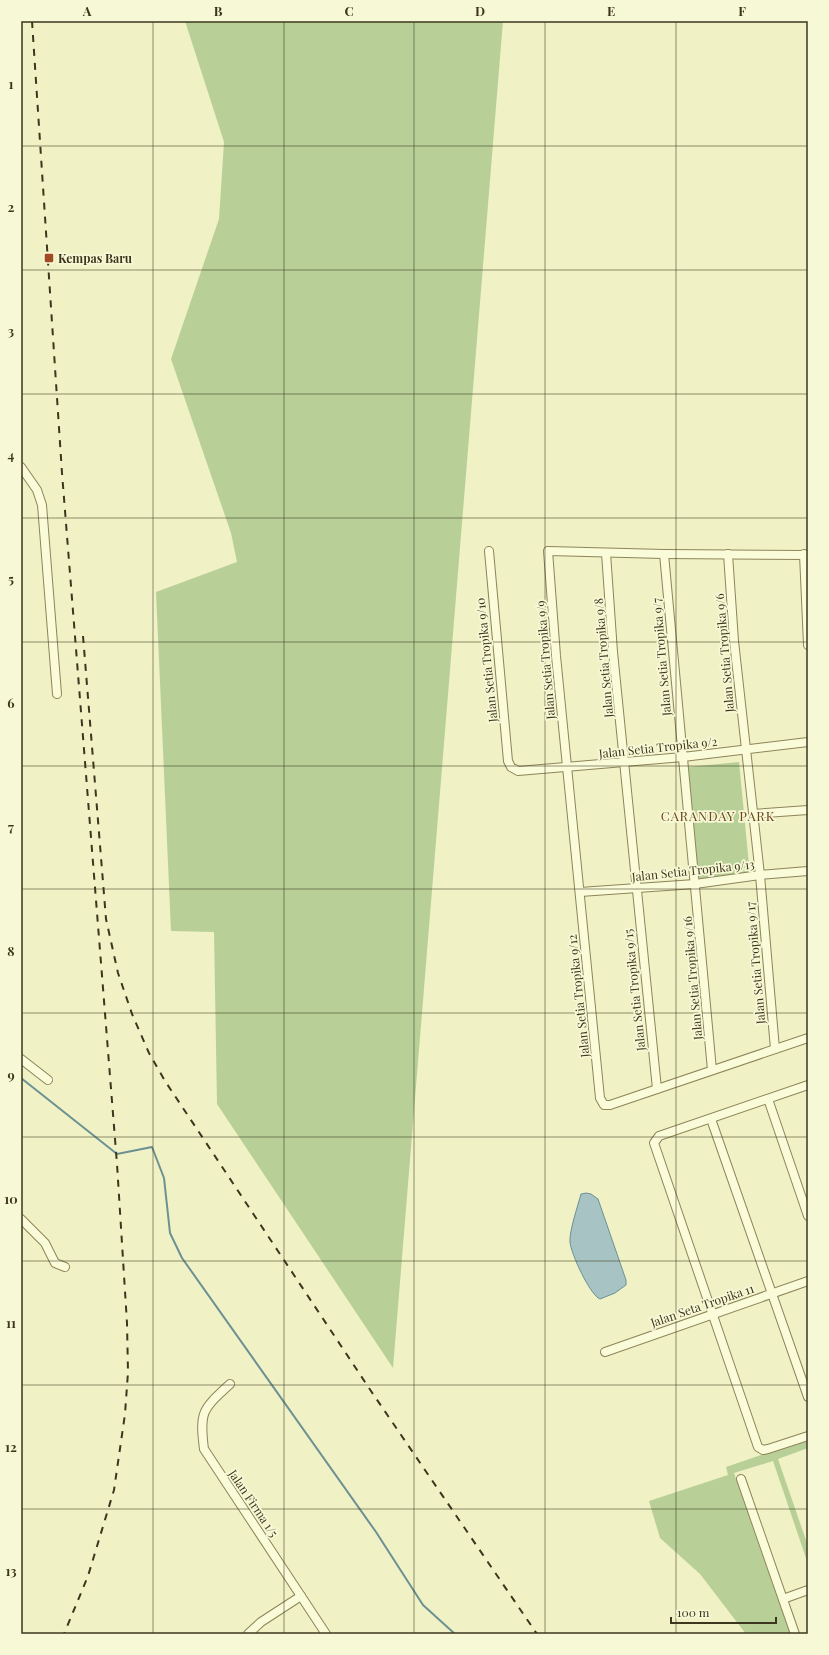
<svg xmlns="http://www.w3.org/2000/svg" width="829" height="1655" font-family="'Playfair Display',serif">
<rect width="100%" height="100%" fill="#f0f1c5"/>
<g fill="#b8d098">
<polygon points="185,21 503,21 393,1368 217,1104 214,932 171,931 156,592 237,562 231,533 171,359 219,219 224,142"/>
<polygon points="739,762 750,875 698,879 687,767"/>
<polygon points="808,1439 808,1448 778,1459 808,1546 808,1564 773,1461 734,1473 790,1634 746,1634 700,1574 660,1538 649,1501 728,1475 726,1467"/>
</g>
<path fill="#a7c3c4" stroke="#6c9193" d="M 586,1193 L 591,1194 L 598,1199 L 626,1280 L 626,1285 L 615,1293 L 600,1299 C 590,1295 571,1254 570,1242 C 569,1232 578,1205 581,1194 Z"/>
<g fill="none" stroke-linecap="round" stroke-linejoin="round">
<polyline stroke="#6c9193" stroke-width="2" points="21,1078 117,1154 152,1147 164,1178 170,1233 182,1258 376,1532 423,1605 455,1634"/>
<defs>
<g id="minor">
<polyline points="21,467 37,490 42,505 57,694"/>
<polyline points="489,551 508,761 511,767 518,771 683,757 808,742"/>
<polyline points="606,553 613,652 657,1089"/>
<polyline points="664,554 712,1070"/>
<polyline points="728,554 734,641 760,875 775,1049"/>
<polyline points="804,554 808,645"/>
<polyline points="808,555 664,554 548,551 556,656 600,1098 604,1105 610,1105 808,1038"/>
<polyline points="753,814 808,810"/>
<polyline points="580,892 695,884 760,875 808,871"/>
<polyline points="21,1059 48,1080"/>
<polyline points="808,1085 659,1136 654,1143 758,1447 763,1450 768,1449 808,1436"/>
<polyline points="768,1099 808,1216"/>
<polyline points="711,1119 808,1397"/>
<polyline points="21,1219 45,1243 55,1263 65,1267"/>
<polyline points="605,1352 808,1281"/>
<path d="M 230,1384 C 203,1409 199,1411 204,1449 L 326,1634"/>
<polyline points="741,1479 795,1634"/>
<polyline points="783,1599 808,1590"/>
<polyline points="248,1634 261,1622 301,1596"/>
</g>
</defs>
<use href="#minor" stroke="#8d8559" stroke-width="10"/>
<use href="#minor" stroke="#fafbd9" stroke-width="8"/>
<g stroke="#3d361e" stroke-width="2" stroke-dasharray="7 7" stroke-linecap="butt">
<polyline points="32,21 62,473 117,1164 127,1323 128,1372 125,1414 114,1490 88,1576 64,1634"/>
<polyline points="83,636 106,919 118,973 132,1014 149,1053 165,1081 371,1391 537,1634"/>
</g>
</g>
<path fill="none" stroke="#3d361e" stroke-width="1" stroke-opacity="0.55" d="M 153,21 L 153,1634M 284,21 L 284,1634M 414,21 L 414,1634M 545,21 L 545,1634M 676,21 L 676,1634M 21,146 L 808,146M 21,270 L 808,270M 21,394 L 808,394M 21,518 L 808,518M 21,642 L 808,642M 21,766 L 808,766M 21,889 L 808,889M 21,1013 L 808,1013M 21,1137 L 808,1137M 21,1261 L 808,1261M 21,1385 L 808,1385M 21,1509 L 808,1509"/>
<rect fill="#a04b26" stroke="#f7f8d5" stroke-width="1.5" x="44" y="253" width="10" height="10" rx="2"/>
<g text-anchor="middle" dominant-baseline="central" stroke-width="3.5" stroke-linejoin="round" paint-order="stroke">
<g font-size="12" font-weight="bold" fill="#3d361e" stroke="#f7f8d5" text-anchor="start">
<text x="58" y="258">Kempas Baru</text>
</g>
<g font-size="12" fill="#3d361e" stroke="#f7f8d5">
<text transform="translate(724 653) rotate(-95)">Jalan Setia Tropika 9/6</text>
<text transform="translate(661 657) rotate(-95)">Jalan Setia Tropika 9/7</text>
<text transform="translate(603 658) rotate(-95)">Jalan Setia Tropika 9/8</text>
<text transform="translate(486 660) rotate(-96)">Jalan Setia Tropika 9/10</text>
<text transform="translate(545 660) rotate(-95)">Jalan Setia Tropika 9/9</text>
<text transform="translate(658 747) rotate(-6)">Jalan Setia Tropika 9/2</text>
<text transform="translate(693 870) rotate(-6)">Jalan Setia Tropika 9/13</text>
<text transform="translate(755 963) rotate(-95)">Jalan Setia Tropika 9/17</text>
<text transform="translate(692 978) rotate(-95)">Jalan Setia Tropika 9/16</text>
<text transform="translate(634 990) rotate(-96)">Jalan Setia Tropika 9/15</text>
<text transform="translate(578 996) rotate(-96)">Jalan Setia Tropika 9/12</text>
<text transform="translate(702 1305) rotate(-19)">Jalan Seta Tropika 11</text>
<text transform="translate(254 1503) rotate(56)">Jalan Firma 1/5</text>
</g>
<g font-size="13" letter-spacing="1" fill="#6c451b" stroke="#f7f8d5">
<text x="718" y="815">CARANDAY PARK</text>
</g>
</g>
<rect width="829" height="1655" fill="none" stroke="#f7f8d5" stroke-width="44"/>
<path d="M671 1617v6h105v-6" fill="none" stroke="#3d361e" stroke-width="2"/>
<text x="677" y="1617" font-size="12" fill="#3d361e" stroke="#f7f8d5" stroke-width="3" paint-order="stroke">100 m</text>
<rect x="22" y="22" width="785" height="1611" fill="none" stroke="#3d361e" stroke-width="1.5"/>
<g font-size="13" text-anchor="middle" font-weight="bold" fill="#3d361e">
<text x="87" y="16">A</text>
<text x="218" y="16">B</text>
<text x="349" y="16">C</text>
<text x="480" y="16">D</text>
<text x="611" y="16">E</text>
<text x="742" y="16">F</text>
<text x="11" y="89">1</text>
<text x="11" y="212">2</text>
<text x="11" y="336">3</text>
<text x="11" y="460">4</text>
<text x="11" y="584">5</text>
<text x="11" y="708">6</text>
<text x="11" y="832">7</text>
<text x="11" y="956">8</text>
<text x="11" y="1080">9</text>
<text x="11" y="1204">10</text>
<text x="11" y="1328">11</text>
<text x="11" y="1452">12</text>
<text x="11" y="1576">13</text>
</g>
</svg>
